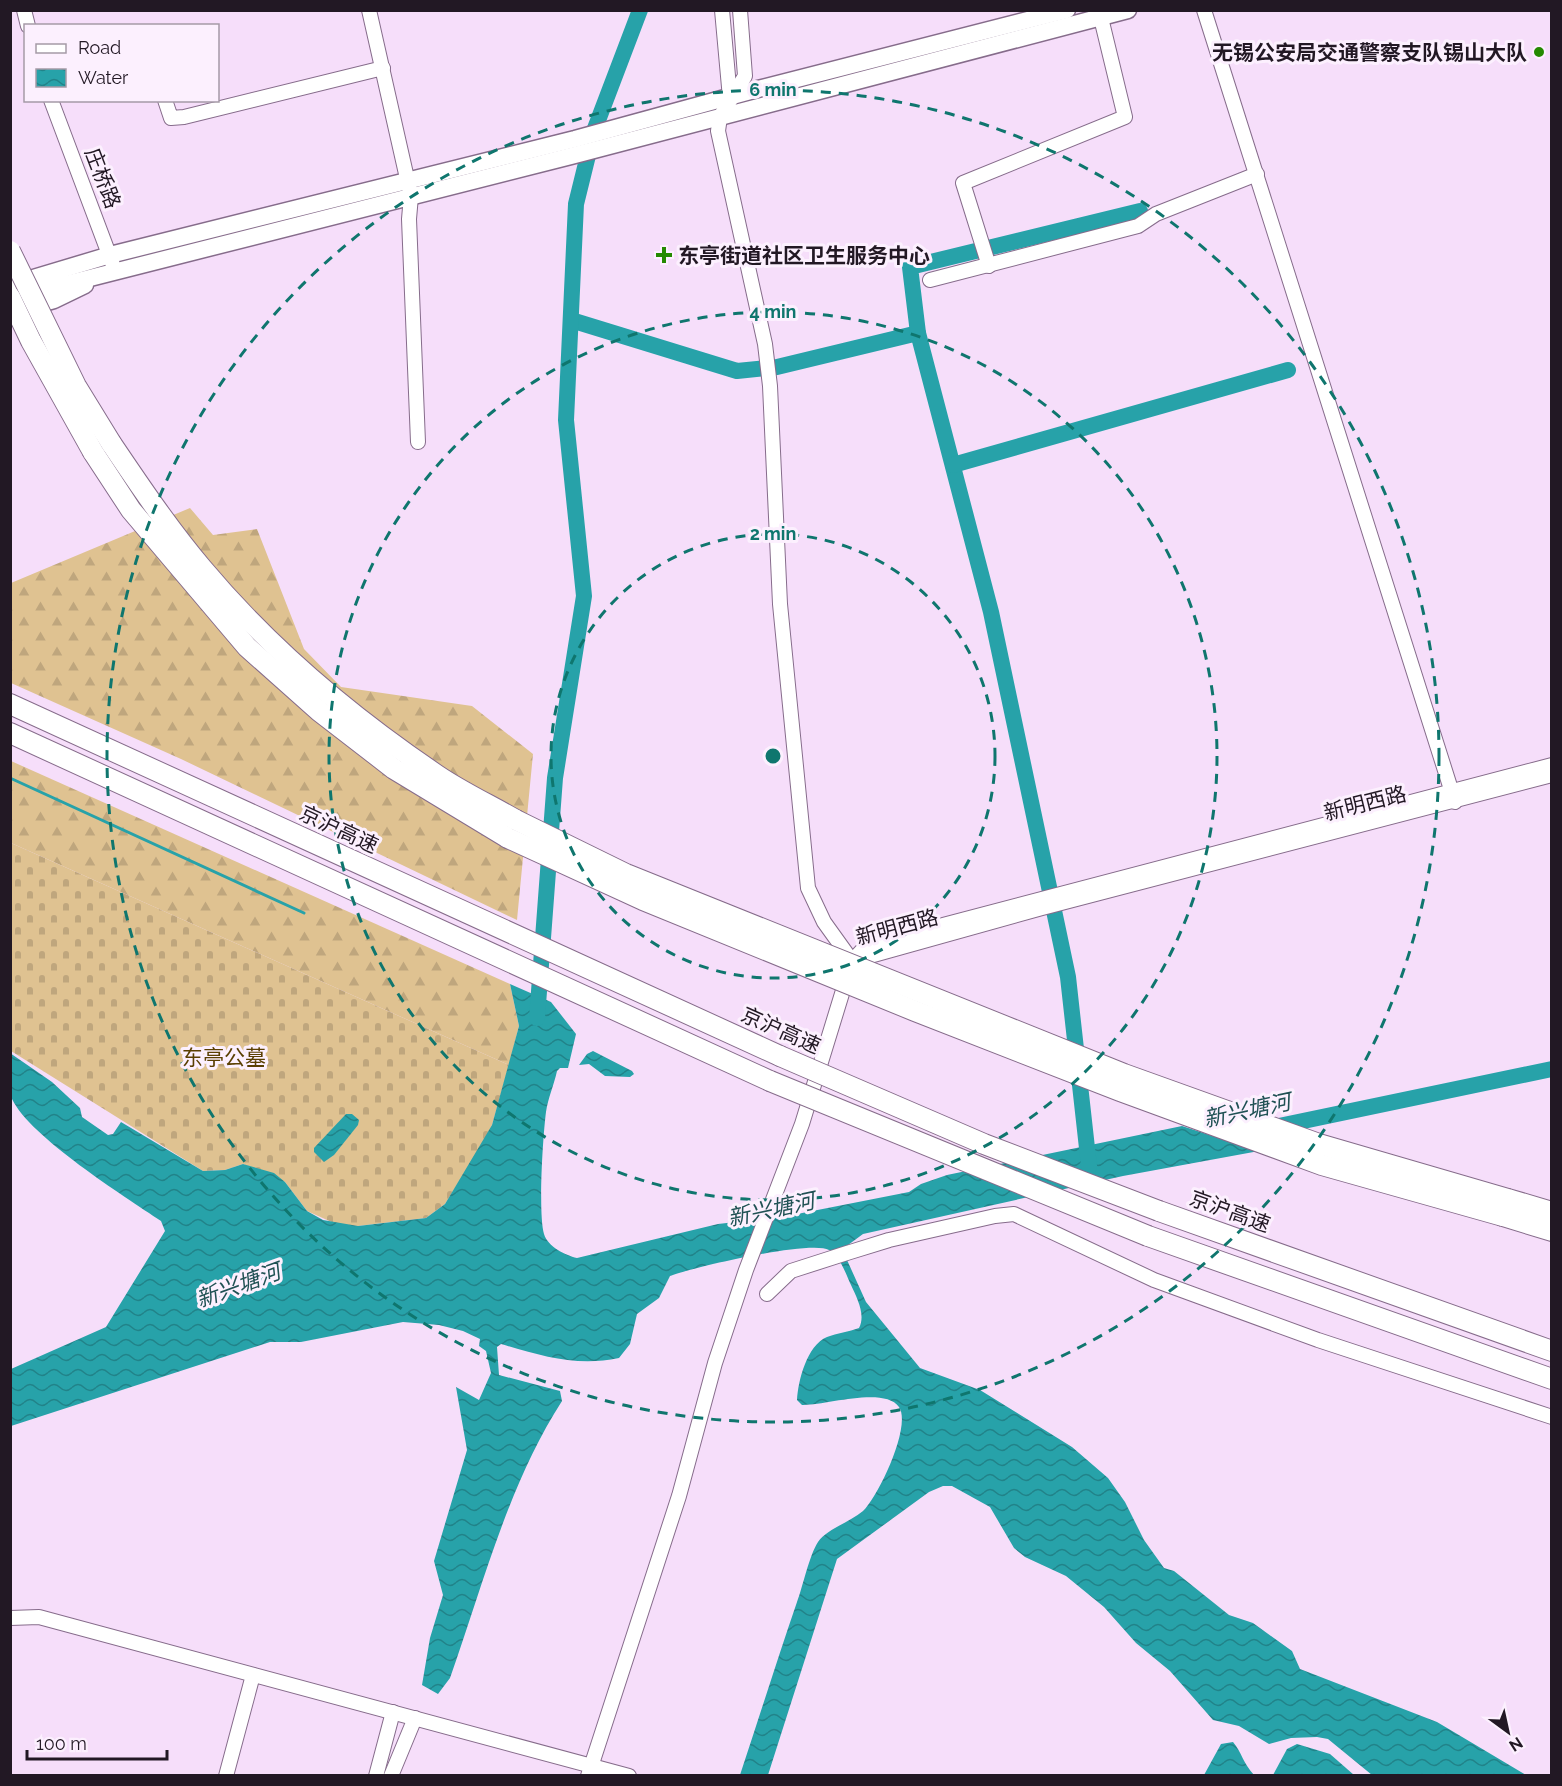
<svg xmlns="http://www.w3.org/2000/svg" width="1562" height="1786" font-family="Raleway,'Noto Sans SC',sans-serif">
<defs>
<pattern id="forest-firs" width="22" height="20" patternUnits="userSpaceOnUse" patternTransform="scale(1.5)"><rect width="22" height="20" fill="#dfc291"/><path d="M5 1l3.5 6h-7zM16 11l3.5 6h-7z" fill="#bfa67d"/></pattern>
<pattern id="cemetery-stones" width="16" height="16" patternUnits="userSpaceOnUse" patternTransform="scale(1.5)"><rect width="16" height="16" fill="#dfc291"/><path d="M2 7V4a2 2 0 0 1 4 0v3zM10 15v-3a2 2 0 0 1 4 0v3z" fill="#bfa67d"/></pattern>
<pattern id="water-waves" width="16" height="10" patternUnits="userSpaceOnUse" patternTransform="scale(1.5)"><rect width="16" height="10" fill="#27a2a9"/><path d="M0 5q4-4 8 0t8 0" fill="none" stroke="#218389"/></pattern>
</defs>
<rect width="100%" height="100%" fill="#f6defa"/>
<g fill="url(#forest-firs)">
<polygon points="190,508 213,535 257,529 304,649 341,687 472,706 533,754 517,920 181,759 11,683 11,583"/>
<polygon points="11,761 510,984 519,1026 509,1065 11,843"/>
</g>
<polygon fill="url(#cemetery-stones)" points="11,843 509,1065 492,1125 487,1136 445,1204 426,1218 358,1226 336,1224 307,1211 285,1182 243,1164 225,1170 203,1171 11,1051"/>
<g fill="url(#water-waves)">
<path d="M 510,984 L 551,1002 L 576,1034 L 568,1068 L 560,1068 L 557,1071 C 554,1085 548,1098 546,1112 C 543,1135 538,1213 544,1234 C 548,1247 565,1255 577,1258 L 718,1224 L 787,1216 L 909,1192 L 921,1184 L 947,1175 L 1182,1126 L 1259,1151 L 1123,1176 L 863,1234 L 848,1245 L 847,1260 L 866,1302 L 920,1368 L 980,1390 L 1072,1447 L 1108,1478 L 1125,1502 L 1144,1540 L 1164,1568 L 1174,1571 L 1229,1615 L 1253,1623 L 1292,1651 L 1300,1669 L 1437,1722 L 1526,1775 L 1372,1775 L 1328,1739 L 1317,1737 L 1291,1738 L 1269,1744 L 1239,1726 L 1213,1720 L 1170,1671 L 1136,1643 L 1104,1607 L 1066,1576 L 1025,1557 L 1014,1548 L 990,1507 L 952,1486 L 943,1486 L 929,1492 L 837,1559 L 768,1775 L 740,1775 C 759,1718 777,1660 797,1602 C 803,1586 809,1556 818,1542 C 827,1529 850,1522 863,1511 C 878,1497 912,1426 899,1407 C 884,1386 824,1406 802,1405 L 797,1400 C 798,1381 807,1345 827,1337 C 837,1333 849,1332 859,1328 C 866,1315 857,1298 851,1285 C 846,1275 840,1255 829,1250 C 810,1240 694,1267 670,1276 L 659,1298 L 637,1314 L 630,1344 L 619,1358 C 577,1367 541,1356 501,1344 L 497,1347 L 499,1375 L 560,1391 L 562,1401 C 508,1485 483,1585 450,1678 L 438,1694 L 422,1685 L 430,1638 L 443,1595 L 434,1561 L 467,1450 L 456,1387 L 479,1400 L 491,1373 L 486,1351 L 479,1346 L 480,1339 L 463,1331 L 439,1325 L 403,1322 L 301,1342 L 270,1342 L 11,1426 L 11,1369 L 106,1327 L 165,1231 L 161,1221 C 124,1196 30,1137 12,1099 C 6,1087 11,1065 10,1053 L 52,1082 L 80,1108 L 82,1117 L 108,1135 L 113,1134 L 121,1122 L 203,1171 L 225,1170 L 243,1164 L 274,1173 L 285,1182 L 307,1211 L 323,1220 L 358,1226 L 426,1218 L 445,1204 L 492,1125 L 519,1026 Z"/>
<polygon points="593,1051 632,1071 634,1074 630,1077 605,1076 589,1064 579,1065 587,1054"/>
<polygon points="346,1114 352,1114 359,1120 358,1125 334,1155 324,1162 314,1152 314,1148"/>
<path d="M 1233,1742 C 1242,1753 1243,1763 1254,1775 L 1204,1775 L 1221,1744 Z"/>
<polygon points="1297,1744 1330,1754 1354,1775 1273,1775 1287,1749"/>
</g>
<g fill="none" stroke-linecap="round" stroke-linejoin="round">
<polyline stroke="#27a2a9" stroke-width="3" points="10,778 304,913"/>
<g stroke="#27a2a9" stroke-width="16">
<polyline points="571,320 737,371 777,367 918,333 991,612 1068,977 1089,1166"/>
<polyline points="918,333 910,267 1140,211"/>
<polyline points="953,465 1288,370"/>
<polyline points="537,1018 555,778 584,596 566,420 576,204 594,131 640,10"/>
<polyline points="1270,1128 1552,1069"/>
</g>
<defs>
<g id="minor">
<polyline points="24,10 28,26"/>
<polyline points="369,10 411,196 409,219 418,442"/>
<polyline points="722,10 730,98"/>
<polyline points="740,10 745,76 720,117 718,131 765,344 770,386 780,604 808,888 824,922 852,961"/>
<polyline points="1204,10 1455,802"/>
<polyline points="51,100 113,265"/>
<polyline points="165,100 171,118 184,117 383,68"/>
<polyline points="989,266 963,183 1125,117 1101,18"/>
<polyline points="930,280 1138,226 1156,214 1257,174"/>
<polyline points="852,961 1042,908 1552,775"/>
<polyline points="767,1294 791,1271 847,1253 889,1240 995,1216 1014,1214 1154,1280 1318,1340 1552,1417"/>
<polyline points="10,1618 39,1617 629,1776"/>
<polyline points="226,1776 253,1675"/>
<polyline points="376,1776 393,1712"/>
<polyline points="391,1776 415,1718"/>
<polyline points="588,1776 679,1496 715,1363 746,1270 802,1124 852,961 867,945 1552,765"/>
</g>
<g id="major">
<polyline points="10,285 110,255 575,139 758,89 1067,10"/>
<polyline points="19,296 571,156 1128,10"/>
<polyline points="26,308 54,300 85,285"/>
</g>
<g id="highway">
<path d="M 111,443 C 140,486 169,529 202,568 C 269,648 351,717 437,775 C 462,792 490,805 516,820"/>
<polyline points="93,452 131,510 247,647 319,711 394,769 508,838"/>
<polyline points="10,704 780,1056"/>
<polyline points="10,733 770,1081"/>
<polyline points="1508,1199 1552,1212"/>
<polyline points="1159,1211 1552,1351"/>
<polyline points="1503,1216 1552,1231"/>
<polyline points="1148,1236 1552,1379"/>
</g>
</defs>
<use href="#minor" stroke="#866c8b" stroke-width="16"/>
<use href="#major" stroke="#866c8b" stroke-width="19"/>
<use href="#highway" stroke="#866c8b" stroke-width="22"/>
<use href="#minor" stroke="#fff" stroke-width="14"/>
<use href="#major" stroke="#fff" stroke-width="16"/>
<use href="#highway" stroke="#fff" stroke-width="20"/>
<defs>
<g id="highway-bridge">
<polyline points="10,251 76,386 111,443"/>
<polyline points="10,297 31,341 93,452"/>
<polyline points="516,820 626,874 1124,1074 1319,1144 1508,1199"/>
<polyline points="508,838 643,900 915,1011 1120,1091 1322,1165 1503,1216"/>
<polyline points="780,1056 984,1144 1159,1211"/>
<polyline points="770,1081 1148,1236"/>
</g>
</defs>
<use href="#highway-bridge" stroke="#866c8b" stroke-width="22" stroke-linecap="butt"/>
<use href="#highway-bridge" stroke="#fff" stroke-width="20"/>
</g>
<g fill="none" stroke="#0f766e" stroke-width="3" stroke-dasharray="10 8">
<circle cx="773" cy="756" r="222"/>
<circle cx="773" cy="756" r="444"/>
<circle cx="773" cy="756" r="666"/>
</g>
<g fill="#248a00" stroke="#fcf0fe" stroke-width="2">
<circle cx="1539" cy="52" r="6"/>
<path d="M661 246h6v6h6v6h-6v6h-6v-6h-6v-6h6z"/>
</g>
<g text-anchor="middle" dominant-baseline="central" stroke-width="6" stroke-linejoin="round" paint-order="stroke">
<g font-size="21" font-weight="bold" fill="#221824" stroke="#fcf0fe" text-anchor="end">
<text x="1527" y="52">无锡公安局交通警察支队锡山大队</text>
<text x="678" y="255" text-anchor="start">东亭街道社区卫生服务中心</text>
</g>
<g font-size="21" fill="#221824" stroke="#fcf0fe">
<text transform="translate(103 178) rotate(69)">庄桥路</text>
<text transform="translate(1365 803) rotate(-14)">新明西路</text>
<text transform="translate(339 829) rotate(25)">京沪高速</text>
<text transform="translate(897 927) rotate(-15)">新明西路</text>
<text transform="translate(781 1030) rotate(24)">京沪高速</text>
<text transform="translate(1230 1211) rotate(20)">京沪高速</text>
</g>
<g font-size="21" fill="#5a3f02" stroke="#fcf0fe">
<text x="224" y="1057">东亭公墓</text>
</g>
<g font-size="22" font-style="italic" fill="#205154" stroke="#fcf0fe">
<text transform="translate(1247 1110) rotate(-12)">新兴塘河</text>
<text transform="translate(771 1209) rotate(-12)">新兴塘河</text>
<text transform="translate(238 1285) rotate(-20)">新兴塘河</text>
</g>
</g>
<circle cx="773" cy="756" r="9" fill="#0f766e" stroke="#fcf0fe" stroke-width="3"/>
<g font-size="18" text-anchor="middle" font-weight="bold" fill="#0f766e" stroke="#fcf0fe" stroke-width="6" stroke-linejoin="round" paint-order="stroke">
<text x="773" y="96">6 min</text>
<text x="773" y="318">4 min</text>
<text x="773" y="540">2 min</text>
</g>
<rect width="1562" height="1786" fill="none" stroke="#221824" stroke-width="24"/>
<rect x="24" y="24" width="195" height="78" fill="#fcf0fe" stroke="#a59aa7" stroke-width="1.5"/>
<rect x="36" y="44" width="30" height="9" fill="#ffffff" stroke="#a59aa7" stroke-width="1.5"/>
<text x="78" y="54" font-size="18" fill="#221824">Road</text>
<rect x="36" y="69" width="30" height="18" fill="url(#water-waves)" stroke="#a59aa7" stroke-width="1.5"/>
<text x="78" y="84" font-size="18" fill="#221824">Water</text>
<g transform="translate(1508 1732) rotate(147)" stroke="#fcf0fe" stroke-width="4.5" paint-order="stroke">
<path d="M0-4.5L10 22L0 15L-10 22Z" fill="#221824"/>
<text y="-9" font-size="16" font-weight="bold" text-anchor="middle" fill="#221824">N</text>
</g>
<path d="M27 1750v9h140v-9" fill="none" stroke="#221824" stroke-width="3"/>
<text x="36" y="1750" font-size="18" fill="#221824" stroke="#fcf0fe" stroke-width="4.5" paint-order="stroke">100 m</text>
</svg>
